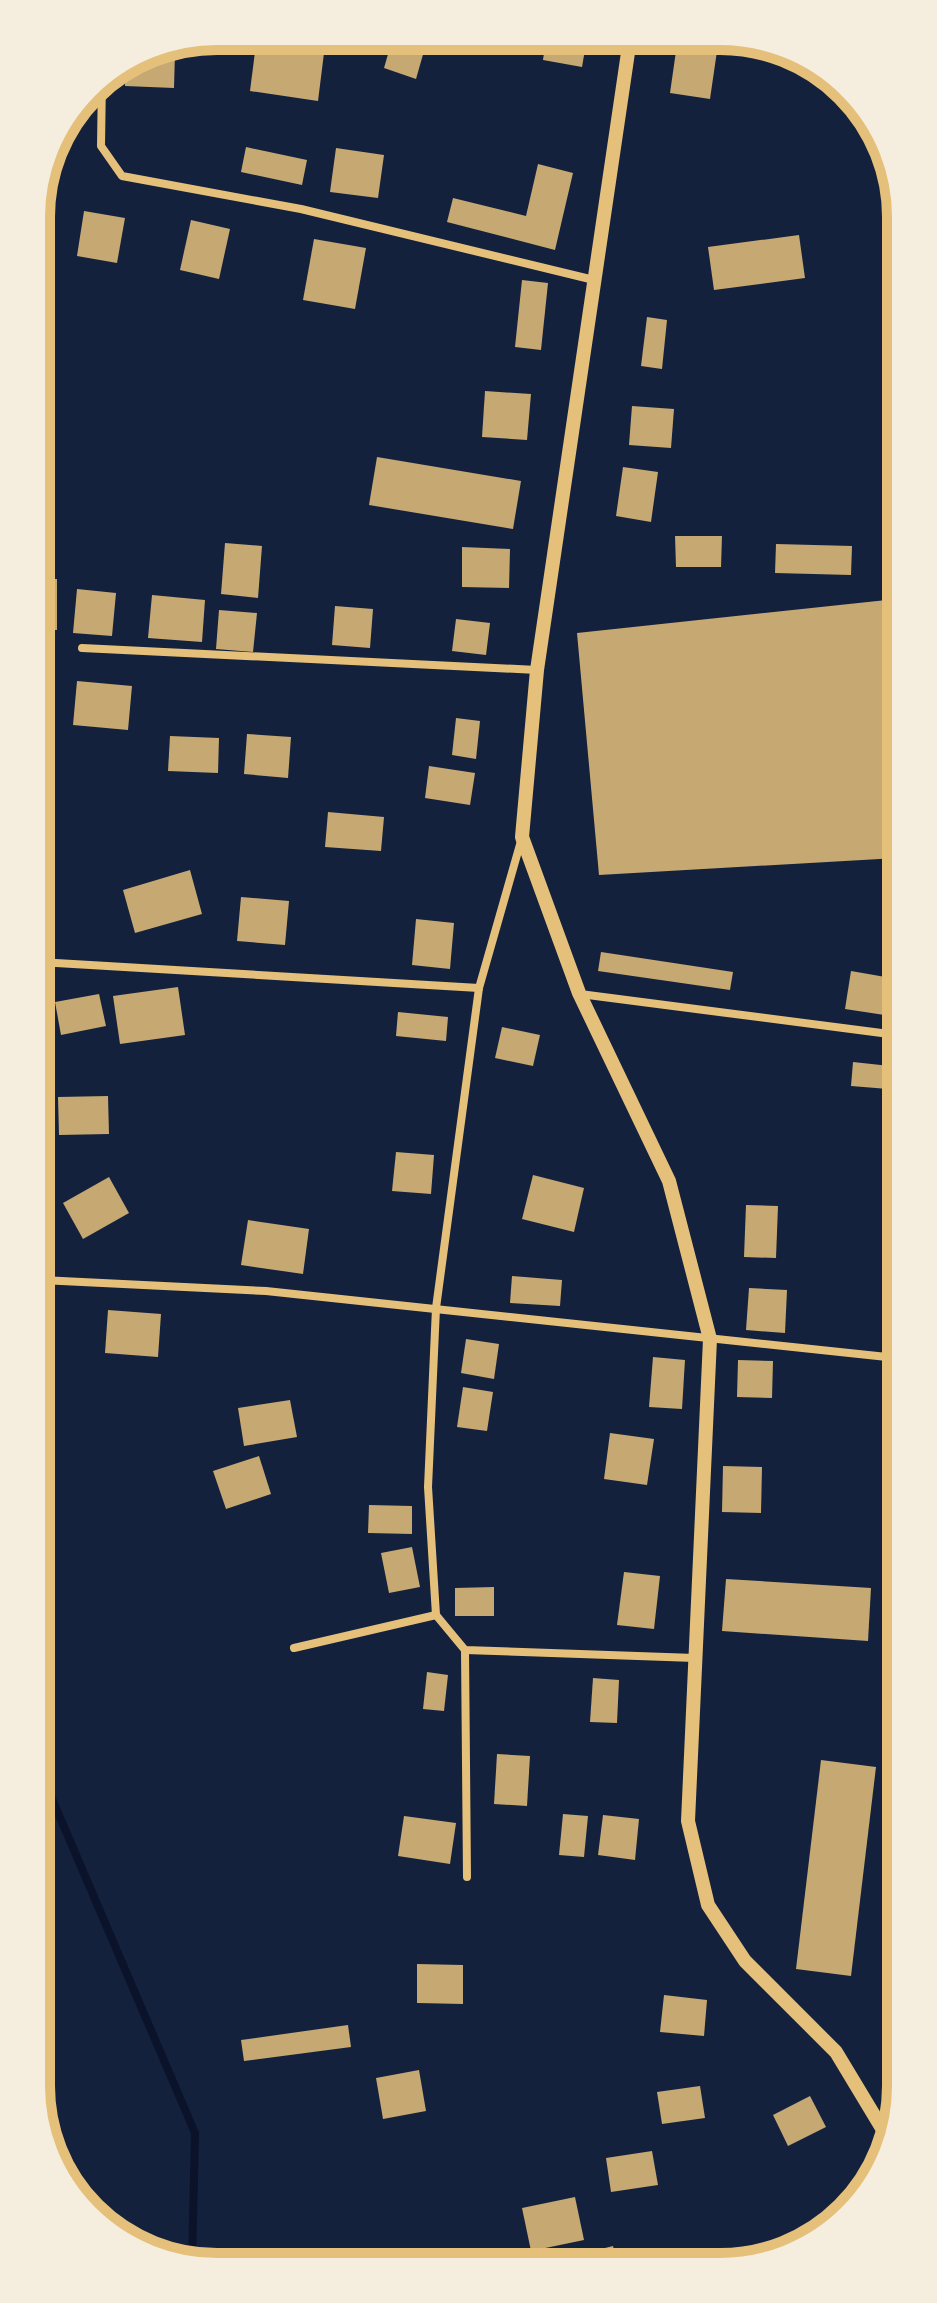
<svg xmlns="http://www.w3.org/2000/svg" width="937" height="2303" font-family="Inter,sans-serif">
<rect width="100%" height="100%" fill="#14213d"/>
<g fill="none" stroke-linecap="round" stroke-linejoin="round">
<polyline stroke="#0b132b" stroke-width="8" points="41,1773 195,2133 192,2264"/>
</g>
<g fill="#c6a872">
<polygon points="257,36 326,37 318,101 250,91"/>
<polygon points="393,37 428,37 416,79 384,68"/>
<polygon points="546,38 587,38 582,67 543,60"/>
<polygon points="677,44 717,51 710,99 670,93"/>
<polygon points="146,51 175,52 174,88 125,86 126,64"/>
<polygon points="70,117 63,154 51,152 55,137"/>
<polygon points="246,147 307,160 302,185 241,172"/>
<polygon points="336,148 384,155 378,198 330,192"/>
<polygon points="538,164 573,173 555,250 447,222 453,198 526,216"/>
<polygon points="84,211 125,218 117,263 77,256"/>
<polygon points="191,220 230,229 219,279 180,270"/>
<polygon points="799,235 805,278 714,290 708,247"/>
<polygon points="314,239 366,248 355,309 303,300"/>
<polygon points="522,280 548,283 541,350 515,347"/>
<polygon points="647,317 667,320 662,369 641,366"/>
<polygon points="485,391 531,394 527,440 482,437"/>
<polygon points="632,406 674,409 671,448 629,445"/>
<polygon points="377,457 521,481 513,529 369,505"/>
<polygon points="623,467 658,472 651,522 616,516"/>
<polygon points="675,536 722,536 721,567 676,567"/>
<polygon points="225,543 262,546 258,598 221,594"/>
<polygon points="776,544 852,546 851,575 775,573"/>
<polygon points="462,547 510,549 509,588 462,587"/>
<rect x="38" y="579" width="19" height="51"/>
<polygon points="77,589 116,593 112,636 73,633"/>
<polygon points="152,595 205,600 202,642 148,638"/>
<polygon points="896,599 897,858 599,875 577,633"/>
<polygon points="335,606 373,609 370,648 332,645"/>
<polygon points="219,610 257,613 253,652 216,649"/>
<polygon points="456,619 490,623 486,655 452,651"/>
<polygon points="77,681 132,686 128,730 73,725"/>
<polygon points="456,718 480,721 476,759 452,755"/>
<polygon points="247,734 291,737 288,778 244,774"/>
<polygon points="170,736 219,738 218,773 168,771"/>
<polygon points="429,766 475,773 470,805 425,798"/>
<polygon points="328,812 384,817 381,851 325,847"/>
<polygon points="190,870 202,914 135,933 123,890"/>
<polygon points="241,897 289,901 285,945 237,941"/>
<polygon points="416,919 454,923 450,969 412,965"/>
<polygon points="601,952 733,972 730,990 598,971"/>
<polygon points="851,971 897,979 891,1016 845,1009"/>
<polygon points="178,987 185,1035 120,1044 113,996"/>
<polygon points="99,994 106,1026 61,1035 55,1002"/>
<polygon points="398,1012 448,1017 446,1041 396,1036"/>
<polygon points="502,1027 540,1035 533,1066 495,1058"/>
<polygon points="853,1062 890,1066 888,1089 851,1086"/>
<polygon points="108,1096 109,1134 59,1135 58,1097"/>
<polygon points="396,1152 434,1155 431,1194 392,1191"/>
<polygon points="533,1175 584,1188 574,1232 522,1219"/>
<polygon points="109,1177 129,1213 83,1239 63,1203"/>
<polygon points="746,1205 778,1206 776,1258 744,1257"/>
<polygon points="248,1220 309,1229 303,1274 241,1265"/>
<polygon points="890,1244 898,1245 898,1287 887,1287"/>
<polygon points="512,1276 562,1280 560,1306 510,1303"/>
<polygon points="749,1288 787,1290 785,1333 746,1330"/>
<polygon points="108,1310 161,1314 158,1357 105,1353"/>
<polygon points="466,1339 499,1344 494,1379 461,1373"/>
<polygon points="653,1357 685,1360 682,1409 649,1407"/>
<polygon points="738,1360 773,1361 772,1398 737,1397"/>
<polygon points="463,1387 493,1392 487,1431 457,1427"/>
<polygon points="290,1400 297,1437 244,1446 238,1408"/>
<polygon points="610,1433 654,1439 647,1485 604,1479"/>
<polygon points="259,1456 271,1494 226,1509 213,1471"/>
<polygon points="723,1466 762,1467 761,1513 722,1512"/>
<polygon points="369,1505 412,1506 412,1534 368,1533"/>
<polygon points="412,1547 420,1587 389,1593 381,1553"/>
<polygon points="624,1572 660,1576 654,1629 617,1625"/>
<polygon points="726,1579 871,1588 868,1641 722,1631"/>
<polygon points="494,1587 494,1616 455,1616 455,1588"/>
<polygon points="427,1672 448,1675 444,1711 423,1709"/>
<polygon points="593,1678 619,1680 617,1723 590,1722"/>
<polygon points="497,1754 530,1756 527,1806 494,1804"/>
<polygon points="821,1760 876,1767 851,1976 796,1969"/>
<polygon points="563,1814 588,1816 584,1857 559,1855"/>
<polygon points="603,1815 639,1819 635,1860 598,1855"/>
<polygon points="404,1816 456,1823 450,1864 398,1856"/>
<polygon points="417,1964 463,1965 463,2004 417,2003"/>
<polygon points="664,1995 707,2000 704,2036 660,2032"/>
<polygon points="348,2025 351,2047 244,2061 241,2040"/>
<polygon points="419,2070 426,2111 383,2119 376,2078"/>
<polygon points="700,2086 705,2118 662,2124 657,2092"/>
<polygon points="810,2096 826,2127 788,2146 773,2115"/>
<polygon points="652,2151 658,2185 611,2192 606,2158"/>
<polygon points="575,2197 584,2240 531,2251 522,2208"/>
<polygon points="613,2246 617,2262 566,2262 565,2258"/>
<polygon points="721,2248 727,2261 689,2261"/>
</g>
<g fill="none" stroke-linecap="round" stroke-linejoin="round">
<g stroke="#e5c07b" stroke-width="8">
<polyline points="102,78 101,146 122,176 301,209 594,280"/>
<polyline points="82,648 537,670"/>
<polyline points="39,962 479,988"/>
<polyline points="580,994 897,1035"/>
<polyline points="41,1280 266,1291 887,1357"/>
<polyline points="436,1615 428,1487 436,1308 479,988 521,841"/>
<polyline points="294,1648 436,1615 465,1650 695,1658"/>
<polyline points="465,1650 467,1877"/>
</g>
<polyline stroke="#e5c07b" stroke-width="14" points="630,39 537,670 522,837 579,993 669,1181 710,1339 688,1821 708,1905 745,1961 836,2052 886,2135"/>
</g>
<path d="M0 0H937V2303H0ZM217 50H720A167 167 0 0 1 887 217V2086A167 167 0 0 1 720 2253H217A167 167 0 0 1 50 2086V217A167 167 0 0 1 217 50Z" fill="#f5edde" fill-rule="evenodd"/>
<path fill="none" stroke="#e5c07b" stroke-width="10" d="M217 50H720A167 167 0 0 1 887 217V2086A167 167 0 0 1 720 2253H217A167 167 0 0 1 50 2086V217A167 167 0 0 1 217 50Z"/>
</svg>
